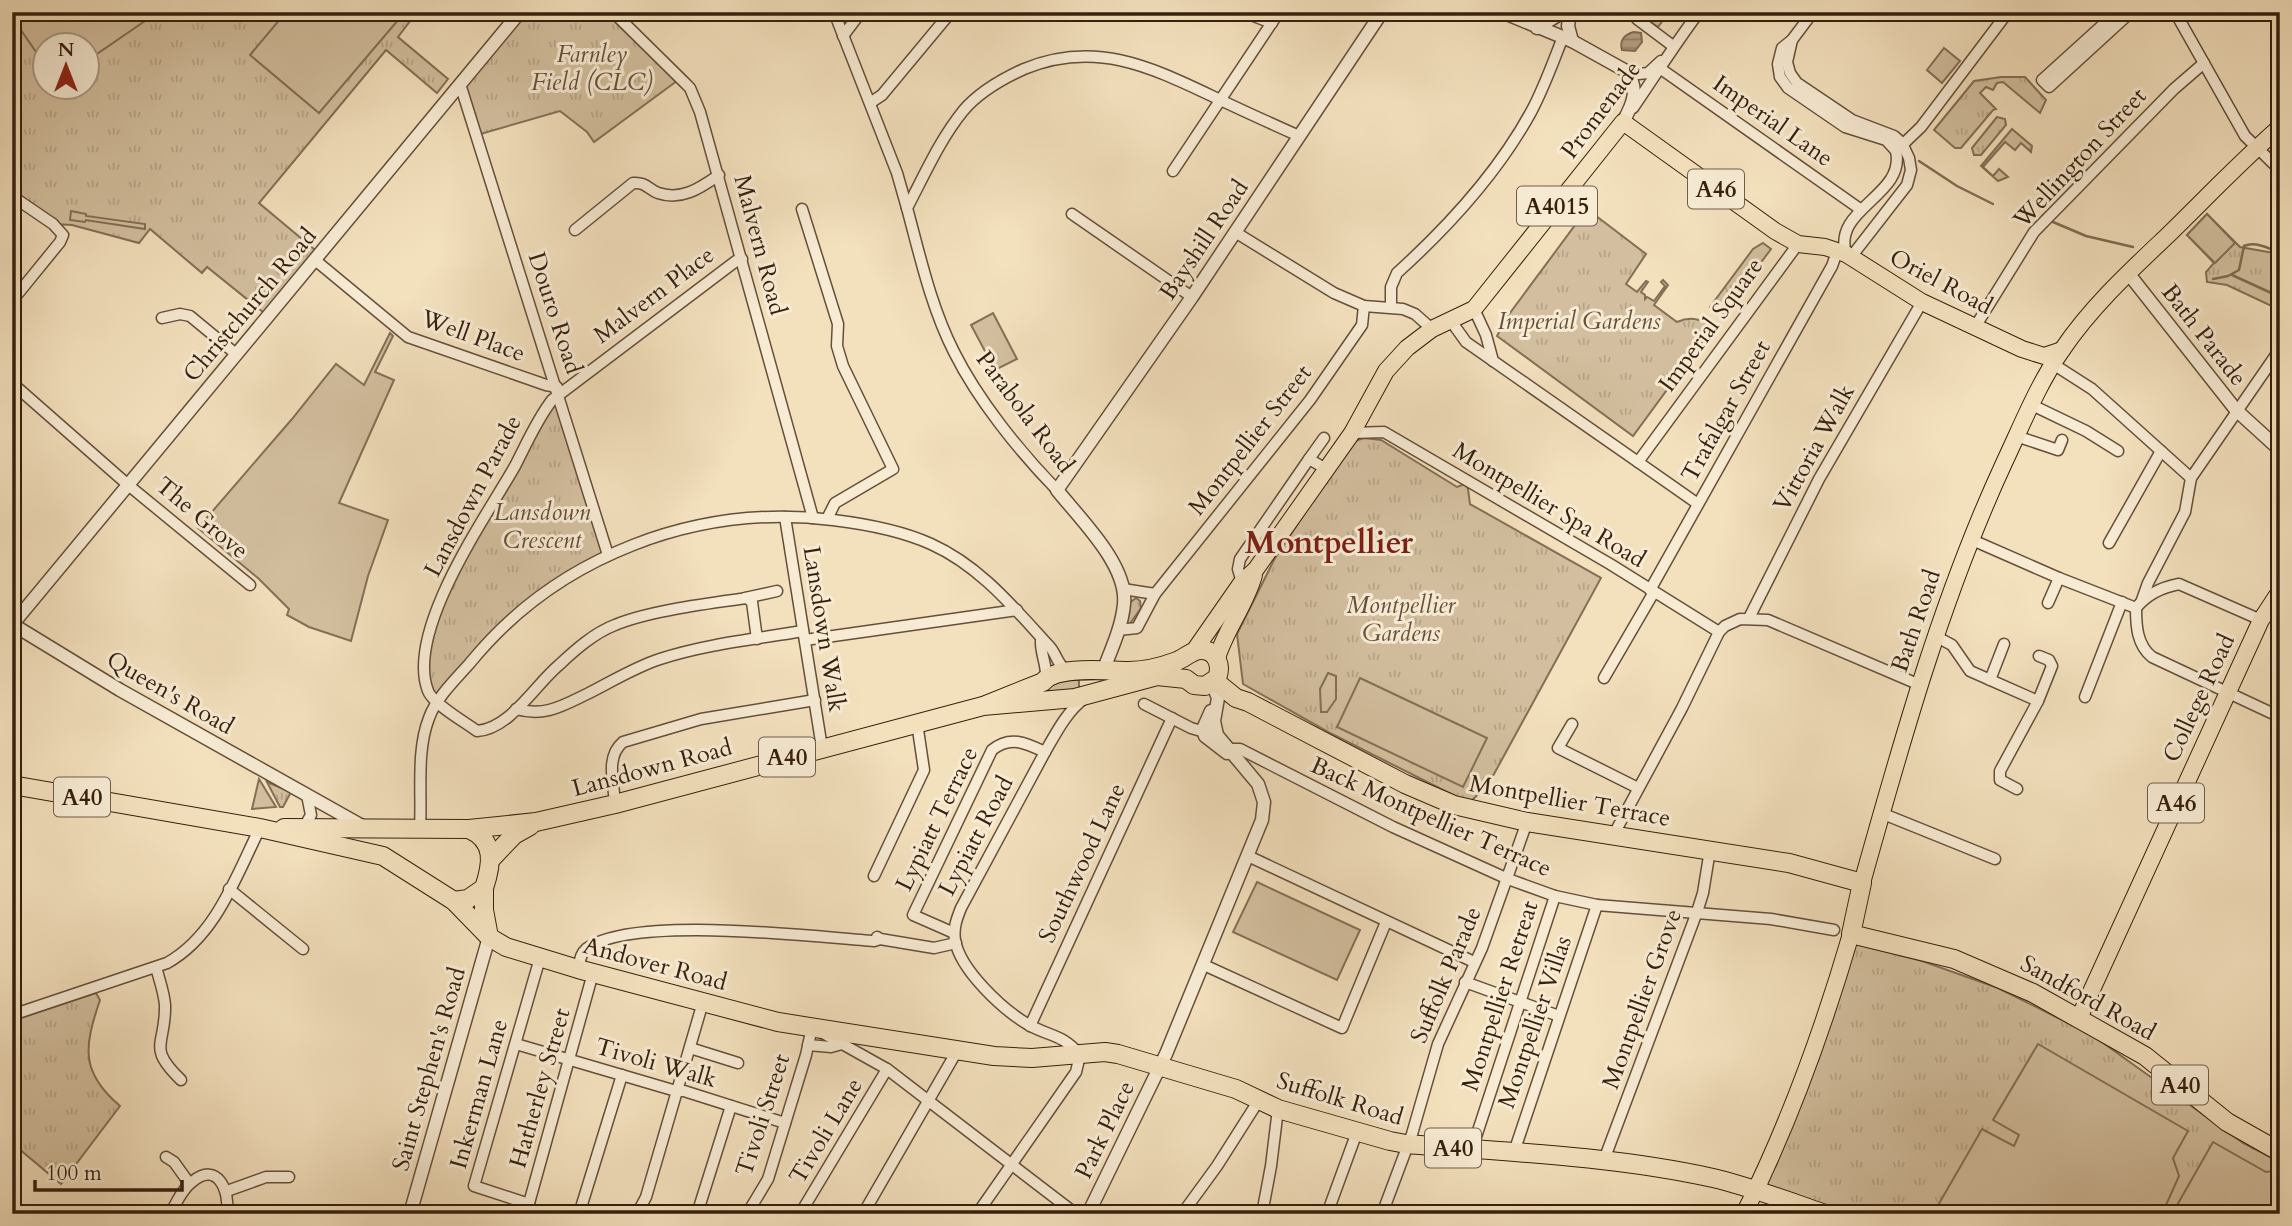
<svg xmlns="http://www.w3.org/2000/svg" width="2292" height="1226" font-family="Cardo,serif">
<defs>
<pattern id="grass-tufts" width="24" height="20" patternUnits="userSpaceOnUse" patternTransform="scale(1.75)"><rect width="24" height="20" fill="#d3bf9f"/><path d="M3 7l-1-3M5 7V3M7 7l1-3M15 17l-1-3M17 17v-4M19 17l1-3" fill="none" stroke="#b6a488"/></pattern>
<pattern id="water-rules" width="6" height="5" patternUnits="userSpaceOnUse" patternTransform="scale(1.75)"><rect width="6" height="5" fill="#b39e81"/><path d="M0 2.5h6" fill="none" stroke="#928068"/></pattern>
</defs>
<rect width="100%" height="100%" fill="#f3e0bd"/>
<filter id="stains"><feTurbulence type="fractalNoise" baseFrequency=".00286" numOctaves="4"/><feColorMatrix values="0 0 0 0 .2 0 0 0 0 .09 0 0 0 0 .02 0 0 0 .5 -.17"/></filter>
<radialGradient id="worn" r=".72"><stop offset=".6" stop-color="#630" stop-opacity="0"/><stop offset="1" stop-color="#630" stop-opacity=".3"/></radialGradient>
<g fill="url(#grass-tufts)" stroke="#846f56" stroke-width="2" fill-rule="evenodd">
<path d="M 12,12 L 417,12 L 398,37 L 448,79 L 437,93 L 386,50 L 259,203 L 320,254 L 268,316 L 207,267 L 202,273 L 150,229 L 139,243 L 72,225 L 53,224 L 12,196 ZM 46,46 L 88,46 L 88,88 L 46,88 Z"/>
<polygon points="520,12 613,12 681,78 594,142 587,132 560,111 477,135 460,84"/>
<polygon points="1647,12 1669,12 1658,27 1643,17"/>
<polygon points="2001,77 2025,77 2046,100 2040,113 2003,82 1997,83 1993,90 1986,87 1980,93 1996,109 1993,110 1961,148 1955,148 1934,130 1974,81"/>
<polygon points="1997,117 2005,119 2006,125 1981,155 1974,155 1972,148"/>
<polygon points="2012,129 2032,146 2031,152 2021,143 2015,150 2005,142 1983,167 1993,176 1999,169 2008,177 1998,181 1981,166"/>
<path d="M 1587,209 L 1646,254 L 1626,284 L 1637,292 L 1646,281 L 1648,282 L 1641,292 L 1645,295 L 1645,299 L 1647,297 L 1654,301 L 1665,286 L 1661,282 L 1663,280 L 1668,285 L 1654,305 L 1677,322 C 1691,316 1701,319 1713,327 L 1633,436 L 1497,336 L 1507,317 Z"/>
<polygon points="2207,214 2240,247 2280,254 2280,310 2227,285 2207,282 2206,272 2214,263 2187,235"/>
<polygon points="1763,243 1771,249 1722,315 1710,307 1753,249"/>
<polygon points="559,393 608,555 542,594 438,702 424,667 447,583"/>
<polygon points="1364,438 1381,440 1457,487 1465,484 1468,489 1470,504 1601,578 1488,785 1469,803 1332,734 1243,684 1237,634 1274,560 1343,455 1349,443"/>
<polygon points="1136,598 1140,601 1141,608 1129,625 1127,624 1128,604"/>
<polygon points="1076,679 1079,681 1079,689 1050,695 1048,691 1049,682"/>
<polygon points="259,779 276,807 252,809"/>
<polygon points="267,782 291,792 283,807 280,807"/>
<polygon points="1853,943 1922,961 1998,988 2092,1035 2243,1143 2280,1162 2280,1214 1825,1214 1756,1190"/>
<path d="M 96,993 L 100,1000 C 84,1047 80,1072 120,1106 L 61,1184 L 12,1143 L 12,1021 Z"/>
</g>
<g fill="#d3bf9f" stroke="#846f56" stroke-width="2">
<polygon points="12,12 158,12 88,60 88,46 46,46 45,65 12,17"/>
<polygon points="286,12 405,12 319,113 250,55"/>
<polygon points="1944,48 1960,61 1942,83 1927,70"/>
<polygon points="71,211 86,214 86,216 145,224 145,229 86,220 85,222 70,220"/>
<polygon points="2207,214 2235,243 2215,263 2187,235"/>
<polygon points="993,313 1017,359 995,370 971,325"/>
<polygon points="390,333 393,336 375,372 394,380 339,503 388,520 368,576 351,641 309,627 287,615 289,609 259,579 198,528 292,419 336,364 364,385"/>
<polygon points="1328,673 1336,676 1336,699 1327,712 1321,712 1320,689"/>
<polygon points="1360,678 1487,738 1463,787 1337,727"/>
<polygon points="1257,882 1360,930 1337,980 1233,932"/>
<polygon points="2038,1044 2188,1131 2173,1158 2179,1176 2162,1214 1933,1214 1982,1129 2014,1146 2019,1135 1993,1120"/>
<polygon points="2213,1142 2266,1172 2273,1171 2280,1175 2280,1214 2172,1214"/>
</g>
<path fill="url(#water-rules)" stroke="#816b53" stroke-width="2" d="M 1634,32 L 1641,33 L 1642,42 L 1635,51 L 1622,50 C 1619,40 1625,34 1634,32 Z"/>
<g fill="none" stroke-linecap="round" stroke-linejoin="round">
<g stroke="#816b53" stroke-width="2.5">
<polyline points="1919,161 1957,186 1993,204"/>
<polyline points="2053,222 2086,236 2133,247"/>
<polyline points="2232,275 2280,297"/>
<path d="M 2213,279 L 2228,276 L 2239,270 L 2244,246 C 2255,241 2266,248 2277,251 L 2280,247"/>
</g>
<defs>
<g id="minor">
<polyline points="613,12 683,81 690,88 700,112 813,518"/>
<polyline points="834,12 897,173 907,208"/>
<polyline points="1243,12 1272,23"/>
<polyline points="1638,12 1637,19 1673,46"/>
<polyline points="1813,12 1792,40 1782,48 1778,64 1780,77 1788,88 1845,127 1886,140 1896,151"/>
<polyline points="2117,12 2042,80 2049,87 2131,12"/>
<polyline points="2175,12 2245,136 2280,170"/>
<polyline points="843,36 861,12"/>
<polyline points="1792,40 1787,62 1790,73 1797,83 1852,120 1894,136 1902,143 1909,158 1911,170 1907,185 1851,257"/>
<polyline points="1661,69 1860,209"/>
<polyline points="1629,75 1648,73 1661,61"/>
<polyline points="460,84 608,555"/>
<polyline points="870,103 882,95 951,12"/>
<path d="M 1633,108 C 1655,76 1675,44 1699,12"/>
<polyline points="1173,171 1279,12"/>
<polyline points="12,196 53,224 63,235 60,242 12,301"/>
<polyline points="802,209 838,324 837,346 843,366 893,469 835,503 827,519"/>
<polyline points="1072,214 1192,297"/>
<path d="M 575,230 L 633,183 C 646,182 648,189 658,193 C 682,201 700,188 719,175"/>
<polyline points="1235,232 1334,293 1364,306 1403,309 1415,314 1432,329"/>
<path d="M 1846,254 C 1832,208 1906,196 1896,151 L 1921,127 L 2008,12"/>
<path d="M 742,259 L 736,261 L 552,400 C 536,421 527,443 515,466 C 486,517 405,631 428,691 C 433,704 465,722 477,731 C 510,729 535,685 559,665 C 575,650 594,633 615,625 C 649,611 710,603 747,598 L 752,602 L 757,639"/>
<polyline points="315,260 408,337 546,385 557,387"/>
<path d="M 1391,307 L 1391,287 L 1397,273 C 1449,226 1497,174 1531,112 C 1544,88 1553,62 1563,37"/>
<polyline points="1474,309 1486,335 1493,361"/>
<polyline points="162,318 180,314 190,316 236,354"/>
<polyline points="1451,321 1466,342 1638,462 1798,244"/>
<polyline points="1975,327 2034,232 2174,89 2204,63"/>
<polyline points="2053,364 2092,389 2191,478"/>
<polyline points="12,383 127,484 250,585"/>
<polyline points="2032,405 2086,431 2118,451"/>
<polyline points="1352,433 1384,432 1610,564 1719,632"/>
<polyline points="2016,436 2058,450 2062,440"/>
<polyline points="1309,459 1324,438"/>
<polyline points="1638,462 1698,504"/>
<path d="M 1057,490 C 1019,451 978,400 954,352 C 931,307 920,256 907,208 C 925,174 939,141 963,111 C 979,92 1002,79 1024,69 C 1094,40 1149,66 1212,96 C 1241,110 1270,123 1299,136"/>
<polyline points="785,517 822,748"/>
<polyline points="1970,539 2059,578 2136,608"/>
<polyline points="2109,543 2161,451"/>
<polyline points="1242,582 1238,569 1240,559 1309,459 1326,469"/>
<polyline points="1123,589 1155,594"/>
<polyline points="1650,590 1832,266 1837,252"/>
<polyline points="745,598 777,591"/>
<polyline points="2142,600 2148,583 2185,512 2191,478 2280,349"/>
<polyline points="2048,603 2059,578"/>
<polyline points="1749,618 1819,479 1922,302"/>
<path d="M 2261,620 L 2179,584 C 2163,587 2147,594 2136,608 C 2136,626 2137,645 2152,657 L 2280,717"/>
<polyline points="1118,630 1137,628 1155,594 1310,400 1362,325 1364,306"/>
<polyline points="1935,636 1952,645 1970,671 2038,701"/>
<polyline points="805,640 1017,610"/>
<path d="M 1041,640 C 1040,653 1047,664 1046,678"/>
<polyline points="1604,678 1654,592"/>
<polyline points="1990,680 2004,644"/>
<polyline points="2085,697 2122,602"/>
<polyline points="1144,704 1191,728 1208,733"/>
<path d="M 516,709 C 545,717 562,706 587,694 C 611,682 635,667 660,659 C 706,644 756,639 803,631"/>
<polyline points="1572,724 1558,748 1638,788"/>
<polyline points="1227,753 1231,749 1240,749 1393,827 1508,879 1555,896 1597,905 1771,919 1834,930"/>
<polyline points="2017,789 2000,780 2000,771 2038,701 2052,666 2049,660 2039,656"/>
<path d="M 615,804 C 614,783 605,757 623,742 L 701,719 L 815,700"/>
<polyline points="1881,813 1995,859"/>
<polyline points="304,827 311,815 307,795"/>
<path d="M 420,828 C 422,793 416,751 429,718 C 436,698 456,679 470,663 C 557,556 697,503 833,520 C 866,524 900,530 931,544 C 980,566 1014,608 1050,647 C 1057,655 1058,667 1068,671"/>
<polyline points="1614,834 1682,708 1719,632 1725,626 1740,619 1768,620 1920,685"/>
<polyline points="1248,856 1474,962"/>
<polyline points="874,876 924,770 917,723"/>
<polyline points="229,889 303,949"/>
<path d="M 954,933 L 913,915 L 992,750 C 1010,735 1026,743 1045,752"/>
<polyline points="877,937 880,939 934,948 956,943"/>
<polyline points="1204,965 1342,1028 1386,922"/>
<path d="M 156,967 C 159,979 164,992 165,1005 C 166,1046 146,1046 181,1080"/>
<path d="M 578,969 C 580,962 580,954 586,949 C 631,914 814,937 874,941 L 880,939"/>
<polyline points="1465,982 1559,1016"/>
<path d="M 12,1015 L 167,963 C 216,936 236,876 260,828"/>
<polyline points="1030,1026 1172,718"/>
<polyline points="516,1044 676,1091 684,1091 785,1123"/>
<polyline points="808,1045 831,1047 842,1044"/>
<polyline points="690,1048 738,1063"/>
<polyline points="1472,1149 1555,896"/>
<polyline points="1514,1152 1597,905"/>
<polyline points="166,1157 174,1162 189,1183"/>
<polyline points="1604,1160 1697,912 1703,893 1710,850"/>
<polyline points="227,1191 266,1177 289,1177"/>
<polyline points="529,1204 474,1186 540,958"/>
<path d="M 170,1214 C 176,1204 182,1189 192,1182 C 218,1160 230,1192 227,1214"/>
<polyline points="526,1214 593,973"/>
<polyline points="579,1214 622,1075"/>
<polyline points="637,1214 646,1197 703,1002"/>
<polyline points="697,1214 731,1106"/>
<polyline points="747,1214 768,1179 806,1055 812,1027 887,1069 1076,1214"/>
<polyline points="800,1214 887,1069"/>
<polyline points="863,1214 957,1051"/>
<path d="M 977,1214 L 1076,1072 L 1080,1055 C 1062,1034 1051,1037 1029,1025 C 1003,1010 960,970 955,940 C 953,928 957,918 961,908 L 1045,752 C 1056,733 1067,711 1085,698"/>
<polyline points="1182,1214 1217,1166 1259,1100"/>
<polyline points="1262,1214 1271,1166 1278,1109"/>
<polyline points="1327,1214 1357,1132"/>
<polyline points="1382,1214 1412,1134 1438,1044 1482,948 1527,822"/>
</g>
<g id="tertiary">
<path d="M 1502,12 L 1572,41 L 1626,71 C 1640,89 1633,104 1623,122"/>
<polyline points="1570,12 1568,26 1572,41"/>
<polyline points="1537,28 1563,12"/>
<polyline points="2128,273 2236,410 2280,450"/>
<polyline points="12,624 120,690 364,827"/>
<polyline points="12,625 520,12"/>
<path d="M 1103,671 C 1111,650 1122,627 1124,604 C 1128,565 1080,519 1057,490 L 1192,297 L 1382,12"/>
<polyline points="1211,711 1203,729 1205,736 1227,753"/>
<polyline points="410,1214 489,937"/>
<polyline points="1088,1214 1166,1054 1262,820 1264,802 1258,784 1217,735 1214,721 1218,698 1212,683"/>
</g>
<g id="primary">
<polyline points="1194,651 1242,582 1256,569 1352,433 1386,371 1407,348 1432,329 1474,309 1623,122 1775,231 1798,244 1825,247 1846,254 1922,302 2022,349 2044,356 2062,350"/>
<path d="M 1217,658 C 1226,629 1246,604 1254,575"/>
<path d="M 1862,883 C 1902,740 1942,597 2004,463 C 2022,425 2038,384 2062,350 C 2091,307 2129,272 2166,237 C 2204,200 2240,162 2280,127"/>
<polyline points="2079,1018 2261,620 2280,591"/>
<path d="M 1744,1214 C 1789,1124 1823,1030 1851,934"/>
</g>
<g id="trunk">
<polyline points="1215,681 1236,698 1248,702 1405,784 1454,805 1527,822 1789,863 1862,883 1851,934 1954,959 2033,993 2145,1056 2227,1122 2280,1152"/>
<path d="M 12,785 L 260,828 L 383,856 L 454,901 L 489,937 L 506,947 L 578,969 L 778,1022 L 994,1056 L 1032,1058 L 1105,1052 L 1118,1054 L 1236,1089 L 1278,1109 L 1390,1141 L 1406,1144 C 1509,1152 1613,1156 1713,1178 C 1751,1187 1788,1201 1825,1214"/>
<path d="M 284,828 L 469,829 L 536,822 L 615,804 L 983,706 L 1043,682 C 1056,665 1108,671 1128,671 C 1145,671 1161,667 1177,661 C 1185,658 1192,650 1201,650 C 1217,650 1222,666 1217,678 L 1205,686 L 1194,685 L 1186,679 L 1157,676 L 1075,698 L 983,706"/>
<polyline points="492,858 514,835 530,826"/>
<polyline points="484,888 484,910 489,937"/>
<path d="M 454,901 L 468,899 L 484,888 C 492,864 496,841 469,829"/>
</g>
</defs>
<use href="#minor" stroke="#654f39" stroke-width="13"/>
<use href="#tertiary" stroke="#654f39" stroke-width="15"/>
<use href="#primary" stroke="#361f0d" stroke-width="18"/>
<use href="#trunk" stroke="#361f0d" stroke-width="20"/>
<use href="#minor" stroke="#f7ebd4" stroke-width="10"/>
<use href="#tertiary" stroke="#f7ebd4" stroke-width="12"/>
<use href="#primary" stroke="#f3e0bd" stroke-width="16"/>
<use href="#trunk" stroke="#f3e0bd" stroke-width="18"/>
</g>
<g text-anchor="middle" dominant-baseline="central" stroke-width="6" stroke-linejoin="round" paint-order="stroke">
<g fill="#f7ebd4" stroke="#705c49" stroke-width="2">
<rect x="1688" y="169.5" width="56" height="39" rx="5"/>
<rect x="1517" y="186.5" width="80" height="39" rx="5"/>
<rect x="759" y="737.5" width="56" height="39" rx="5"/>
<rect x="54" y="777.5" width="56" height="39" rx="5"/>
<rect x="2148" y="783.5" width="56" height="39" rx="5"/>
<rect x="2152" y="1065.5" width="56" height="39" rx="5"/>
<rect x="1425" y="1128.5" width="56" height="39" rx="5"/>
</g>
<g font-size="23" font-weight="bold" fill="#361f0d">
<text x="1716" y="189">A46</text>
<text x="1557" y="206">A4015</text>
<text x="787" y="757">A40</text>
<text x="82" y="797">A40</text>
<text x="2176" y="803">A46</text>
<text x="2180" y="1085">A40</text>
<text x="1453" y="1148">A40</text>
</g>
<g font-size="24" font-style="italic" fill="#654f39" stroke="#f7ebd4">
<text x="592" y="54">Farnley<tspan x="592" dy="28">Field (CLC)</tspan></text>
<text x="1579" y="321">Imperial Gardens</text>
<text x="542" y="512">Lansdown<tspan x="542" dy="28">Crescent</tspan></text>
<text x="1401" y="605">Montpellier<tspan x="1401" dy="28">Gardens</tspan></text>
</g>
<g font-size="24" fill="#361f0d" stroke="#f7ebd4">
<text transform="translate(1601 110) rotate(-53)">Promenade</text>
<text transform="translate(1773 121) rotate(35)">Imperial Lane</text>
<text transform="translate(2080 158) rotate(-47)">Wellington Street</text>
<text transform="translate(1204 240) rotate(-56)">Bayshill Road</text>
<text transform="translate(760 245) rotate(75)">Malvern Road</text>
<text transform="translate(1941 282) rotate(28)">Oriel Road</text>
<text transform="translate(654 295) rotate(-37)">Malvern Place</text>
<text transform="translate(250 305) rotate(-50)">Christchurch Road</text>
<text transform="translate(555 313) rotate(72)">Douro Road</text>
<text transform="translate(1711 325) rotate(-54)">Imperial Square</text>
<text transform="translate(2204 335) rotate(52)">Bath Parade</text>
<text transform="translate(473 336) rotate(20)">Well Place</text>
<text transform="translate(1726 411) rotate(-61)">Trafalgar Street</text>
<text transform="translate(1025 412) rotate(53)">Parabola Road</text>
<text transform="translate(1250 440) rotate(-52)">Montpellier Street</text>
<text transform="translate(1814 448) rotate(-61)">Vittoria Walk</text>
<text transform="translate(473 496) rotate(-62)">Lansdown Parade</text>
<text transform="translate(1549 505) rotate(31)">Montpellier Spa Road</text>
<text transform="translate(202 518) rotate(40)">The Grove</text>
<text transform="translate(1916 621) rotate(-71)">Bath Road</text>
<text transform="translate(824 629) rotate(81)">Lansdown Walk</text>
<text transform="translate(170 693) rotate(30)">Queen's Road</text>
<text transform="translate(2199 698) rotate(-65)">College Road</text>
<text transform="translate(652 768) rotate(-15)">Lansdown Road</text>
<text transform="translate(1570 801) rotate(10)">Montpellier Terrace</text>
<text transform="translate(1431 817) rotate(24)">Back Montpellier Terrace</text>
<text transform="translate(937 819) rotate(-64)">Lypiatt Terrace</text>
<text transform="translate(976 836) rotate(-62)">Lypiatt Road</text>
<text transform="translate(1082 863) rotate(-65)">Southwood Lane</text>
<text transform="translate(655 964) rotate(15)">Andover Road</text>
<text transform="translate(1446 975) rotate(-67)">Suffolk Parade</text>
<text transform="translate(1500 996) rotate(-72)">Montpellier Retreat</text>
<text transform="translate(2088 998) rotate(29)">Sandford Road</text>
<text transform="translate(1642 999) rotate(-70)">Montpellier Grove</text>
<text transform="translate(1535 1022) rotate(-71)">Montpellier Villas</text>
<text transform="translate(656 1063) rotate(16)">Tivoli Walk</text>
<text transform="translate(429 1069) rotate(-74)">Saint Stephen's Road</text>
<text transform="translate(540 1088) rotate(-74)">Hatherley Street</text>
<text transform="translate(479 1094) rotate(-74)">Inkerman Lane</text>
<text transform="translate(1340 1099) rotate(17)">Suffolk Road</text>
<text transform="translate(763 1115) rotate(-72)">Tivoli Street</text>
<text transform="translate(1105 1130) rotate(-64)">Park Place</text>
<text transform="translate(826 1131) rotate(-59)">Tivoli Lane</text>
</g>
<g font-size="32" font-weight="bold" fill="#7a1f14" stroke="#f7ebd4">
<text x="1329" y="543">Montpellier</text>
</g>
</g>
<rect width="2292" height="1226" fill="none" stroke="#f3e0bd" stroke-width="42"/>
<rect x="14" y="14" width="2264" height="1198" fill="none" stroke="#361f0d" stroke-width="3.5"/>
<rect x="21" y="21" width="2250" height="1184" fill="none" stroke="#361f0d" stroke-width="2"/>
<g transform="translate(66 66)"><circle r="33" fill="#f7ebd4" stroke="#aa9984" stroke-width="2"/>
<path d="M0-5L12 26L0 18L-12 26Z" fill="#8f2418"/>
<text y="-10" font-size="19" font-weight="bold" text-anchor="middle" fill="#361f0d">N</text>
</g>
<path d="M35 1180v10h147v-10" fill="none" stroke="#361f0d" stroke-width="3.5"/>
<text x="46" y="1180" font-size="21" fill="#361f0d" stroke="#f7ebd4" stroke-width="5" paint-order="stroke">100 m</text>
<rect width="100%" height="100%" filter="url(#stains)"/>
<rect width="100%" height="100%" fill="url(#worn)"/>
</svg>
